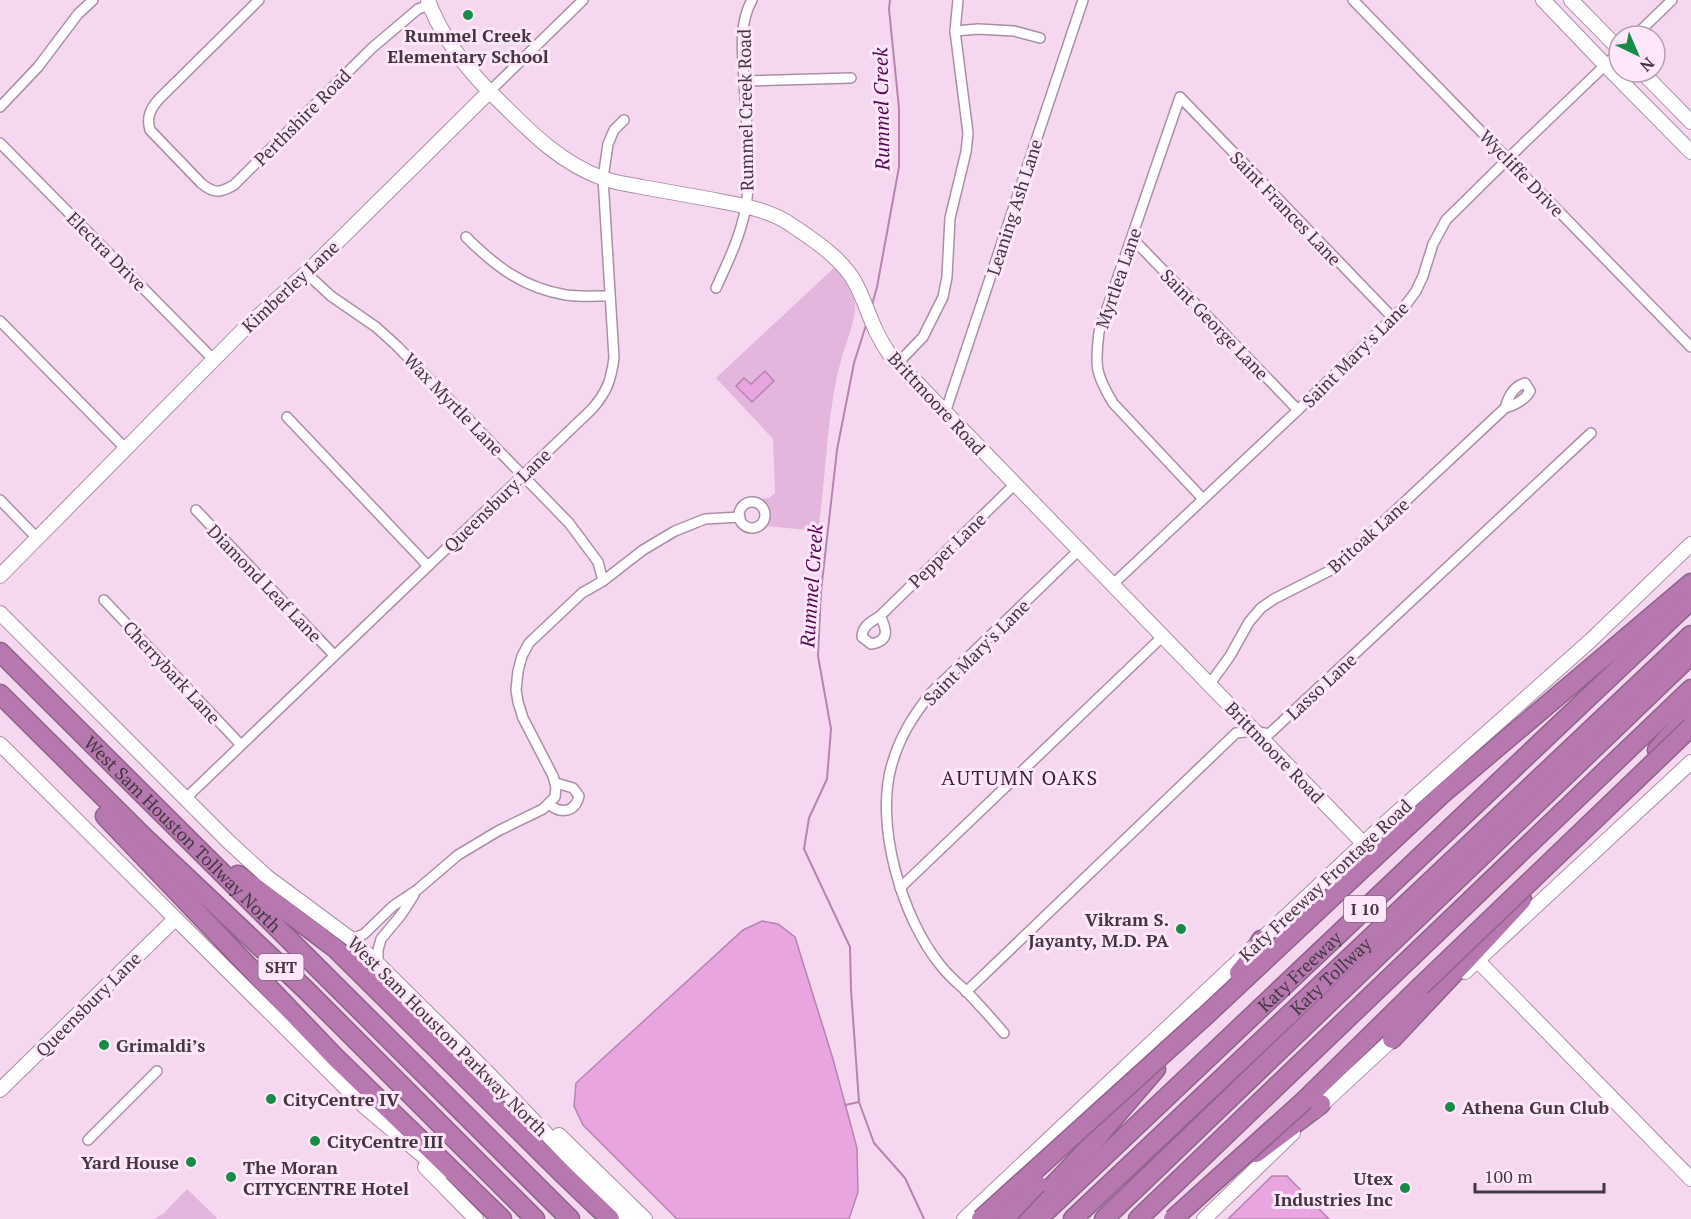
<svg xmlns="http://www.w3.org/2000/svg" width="1691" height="1219" font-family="'PT Serif',serif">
<rect width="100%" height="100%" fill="#f5d8f0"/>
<g fill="#e4b5dd">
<path d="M 835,267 C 843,276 852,291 855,303 C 857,315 846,344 842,357 C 826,413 827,473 818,531 L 766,526 C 771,514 769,508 760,499 L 769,498 L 775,493 L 773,439 L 716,378 Z"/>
<polygon points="187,1189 218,1219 154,1219 164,1213"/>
</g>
<g fill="#e8a5df" stroke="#b684b0" stroke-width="1.5">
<polygon points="765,371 774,381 752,402 736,386 744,378 751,384"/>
<polygon points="762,921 778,924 795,937 833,1059 857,1148 858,1192 849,1219 677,1219 583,1125 574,1106 576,1083 743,930"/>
<polygon points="1272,1176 1287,1176 1329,1219 1228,1219"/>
</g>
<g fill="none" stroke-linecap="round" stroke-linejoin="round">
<g stroke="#b684b0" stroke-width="2">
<polyline points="872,305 877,287 899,167 899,108 889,9 890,0"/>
<polyline points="867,322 854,363 837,450 821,591 818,656 831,729 827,779 809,818 804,849 850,947 851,990 859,1102 874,1143 905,1178 924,1219"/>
<polyline points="845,1105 859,1102"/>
</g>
<defs>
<g id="street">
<path d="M 259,0 L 159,99 C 151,108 146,117 150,130 L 201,183 C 214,194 220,193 234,185 L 372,48 L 418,9 L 429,5"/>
<polyline points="1353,0 1691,347"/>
<polyline points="955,31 978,29 1014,31 1040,38"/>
<polyline points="1635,36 1672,0"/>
<polyline points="744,81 851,78"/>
<polyline points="490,91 583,0"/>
<polyline points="0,107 38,67 78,14 93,0"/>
<polyline points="0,143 214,360"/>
<path d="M 466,237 C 496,267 524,288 566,295 C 580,297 595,296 609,296"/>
<polyline points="1132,238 1298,410"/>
<polyline points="306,273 331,296 376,327 397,346 569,523 598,562 603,581"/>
<path d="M 716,288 C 728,262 741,235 746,206 C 752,168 746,120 744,81 C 743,53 738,25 752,0"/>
<polyline points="0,321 125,448"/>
<polyline points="898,363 923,337 943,297 947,277 950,218 966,152 968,133 955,31 958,0"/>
<polyline points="945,413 1083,0"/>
<polyline points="287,417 428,566"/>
<path d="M 1203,499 L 1113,403 C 1095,373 1095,366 1099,332 L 1180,97 L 1393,318"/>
<polyline points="0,500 37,538"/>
<circle cx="752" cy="515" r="13"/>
<polyline points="196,510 334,655"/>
<polyline points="1112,585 1298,410 1405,306 1416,291 1423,276 1433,244 1446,220 1525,142 1619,52"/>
<polyline points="104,600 241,745"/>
<path d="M 880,616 C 887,629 890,641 871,644 L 862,637 C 862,626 871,622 880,616 L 1014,485"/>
<path d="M 1209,685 L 1230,656 L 1249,622 L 1261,608 L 1274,599 L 1333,569 L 1505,408 C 1515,405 1525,400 1530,391 L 1525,383 C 1514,386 1508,397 1505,408"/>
<path d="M 185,799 L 592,409 C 607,392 611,380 614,358 L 603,178 L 608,144 L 614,130 L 624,120"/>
<path d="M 549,804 C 560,814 575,813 579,796 L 573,788 L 556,783"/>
<polyline points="900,888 1162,637"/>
<polyline points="351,939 364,934 393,906 417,890 458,855 498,831 543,809 555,797 556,787 553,776 523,718 518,702 516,690 518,671 522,656 529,643 582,593 603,581 643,550 675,531 705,519 740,517"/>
<polyline points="378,964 378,950 381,939 401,915 414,895"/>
<polyline points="966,992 1236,733 1254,731 1269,734 1591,433"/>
<path d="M 1004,1033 C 991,1018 978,1003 964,989 C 956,982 948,975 941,966 C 902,919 874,824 892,764 C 900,736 913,716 931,693 L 1079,550"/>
<polyline points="88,1140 157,1071"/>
</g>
<g id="secondary">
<path d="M 428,0 C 430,7 434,14 437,21 C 451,48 469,71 491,93 C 526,127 556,161 602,178 C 615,183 628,184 642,187 C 664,191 687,195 709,199 C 735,204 764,208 787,222 C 811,238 844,259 857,286 C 869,311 873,331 890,355 L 1363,843"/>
<polyline points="1543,0 1611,71 1691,152"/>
<polyline points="1571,0 1619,49"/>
<polyline points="1642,72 1691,122"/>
<polyline points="0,576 243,330 306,273 490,91"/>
<polyline points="0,613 231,844 266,876 351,939 378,964 486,1071 628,1219"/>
<polyline points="0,744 366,1108 442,1172"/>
<polyline points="1478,961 1691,1179"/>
<polyline points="1465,972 1691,762"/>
<polyline points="0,1090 175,919"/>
<polyline points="1315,1111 1398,1034"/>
<polyline points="559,1135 645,1219"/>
<polyline points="425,1167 476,1219"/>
<polyline points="964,1219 1383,825 1590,641 1691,544"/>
<polyline points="1204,1219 1293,1133"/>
</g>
<g id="highway">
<path id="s1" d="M 0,652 L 570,1219"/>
<polyline points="0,694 146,839 305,989 535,1219"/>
<polyline points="1657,750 1691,711"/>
<polyline points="105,816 335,1057 502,1219"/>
<polyline points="238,875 335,948 564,1175 610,1219"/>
<polyline points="1239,973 1248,962 1261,940"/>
<polyline points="1204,1017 1441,795 1691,583"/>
<polyline points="1392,1039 1471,955 1522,900"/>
<polyline points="1305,1100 1421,986"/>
<polyline points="1256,1153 1321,1104"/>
<polyline points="1021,1219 1083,1154 1156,1069"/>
<path id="s2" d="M 1038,1219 L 1691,600"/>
<path id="s3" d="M 1073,1219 L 1691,635"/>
<polyline points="1104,1219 1691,655"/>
<polyline points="1138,1219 1691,689"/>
</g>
</defs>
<use href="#street" stroke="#aa8fa6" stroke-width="12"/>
<use href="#secondary" stroke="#aa8fa6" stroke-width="16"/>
<use href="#highway" stroke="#8e6289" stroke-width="21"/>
<use href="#street" stroke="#fff" stroke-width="9"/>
<use href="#secondary" stroke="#fff" stroke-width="14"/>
<use href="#highway" stroke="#b778b0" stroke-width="18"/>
<defs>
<g id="highway-bridge">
<polyline points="1421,986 1691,727"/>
<polyline points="981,1219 1204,1017"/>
<polyline points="1004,1219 1037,1184"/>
<polyline points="1173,1219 1305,1100"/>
</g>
</defs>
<use href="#highway-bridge" stroke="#8e6289" stroke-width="21" stroke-linecap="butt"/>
<use href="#highway-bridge" stroke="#b778b0" stroke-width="18"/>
</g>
<g fill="#168c46" stroke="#ffe7fb" stroke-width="2">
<circle cx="468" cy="15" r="6"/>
<circle cx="1181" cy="929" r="6"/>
<circle cx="104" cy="1045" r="6"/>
<circle cx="271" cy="1099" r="6"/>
<circle cx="1450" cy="1107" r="6"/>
<circle cx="315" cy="1141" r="6"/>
<circle cx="191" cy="1162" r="6"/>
<circle cx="231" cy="1177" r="6"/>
<circle cx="1405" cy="1188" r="6"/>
</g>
<g text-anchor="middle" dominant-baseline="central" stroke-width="6" stroke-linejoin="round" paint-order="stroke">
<g fill="#ffe7fb" stroke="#7b6c79" stroke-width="1.5">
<rect x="1344" y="896" width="42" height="26" rx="4.5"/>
<rect x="258.5" y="954" width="45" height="26" rx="4.5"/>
</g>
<g font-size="16" font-weight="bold" fill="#433841">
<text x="1365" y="909">I 10</text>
<text x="281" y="967">SHT</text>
</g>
<g font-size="18" font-weight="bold" fill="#433841" stroke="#ffe7fb" text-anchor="start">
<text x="468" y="35" text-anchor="middle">Rummel Creek<tspan x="468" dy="21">Elementary School</tspan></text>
<text x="1169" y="919" text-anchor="end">Vikram S.<tspan x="1169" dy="21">Jayanty, M.D. PA</tspan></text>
<text x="116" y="1045">Grimaldi’s</text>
<text x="283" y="1099">CityCentre IV</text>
<text x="1462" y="1107">Athena Gun Club</text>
<text x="327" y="1141">CityCentre III</text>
<text x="179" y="1162" text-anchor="end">Yard House</text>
<text x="243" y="1167">The Moran<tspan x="243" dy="21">CITYCENTRE Hotel</tspan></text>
<text x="1393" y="1178" text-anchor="end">Utex<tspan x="1393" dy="21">Industries Inc</tspan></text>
</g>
<g font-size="18" fill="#433841" stroke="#ffe7fb">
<text transform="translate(745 110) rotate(-91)">Rummel Creek Road</text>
<text transform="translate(302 117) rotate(-45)">Perthshire Road</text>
<text transform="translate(1522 173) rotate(46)">Wycliffe Drive</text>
<text transform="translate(1014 207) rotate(-72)">Leaning Ash Lane</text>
<text transform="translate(1286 208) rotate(46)">Saint Frances Lane</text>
<text transform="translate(107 251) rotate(45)">Electra Drive</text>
<text transform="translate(1118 278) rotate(-71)">Myrtlea Lane</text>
<text transform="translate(290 286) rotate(-43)">Kimberley Lane</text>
<text transform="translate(1215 324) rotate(46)">Saint George Lane</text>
<text transform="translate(1355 354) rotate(-45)">Saint Mary's Lane</text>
<text transform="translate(937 403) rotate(47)">Brittmoore Road</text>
<text transform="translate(454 404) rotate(46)">Wax Myrtle Lane</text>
<text transform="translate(497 500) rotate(-44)">Queensbury Lane</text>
<text transform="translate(1368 535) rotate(-42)">Britoak Lane</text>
<text transform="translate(947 550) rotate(-44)">Pepper Lane</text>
<text transform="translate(265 583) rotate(46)">Diamond Leaf Lane</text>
<text transform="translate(976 652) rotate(-45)">Saint Mary's Lane</text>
<text transform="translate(172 672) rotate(47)">Cherrybark Lane</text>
<text transform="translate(1321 686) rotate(-43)">Lasso Lane</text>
<text transform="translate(1275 752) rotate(46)">Brittmoore Road</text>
<text stroke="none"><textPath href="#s1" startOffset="258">West Sam Houston Tollway North</textPath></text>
<text transform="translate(1325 880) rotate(-43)">Katy Freeway Frontage Road</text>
<text stroke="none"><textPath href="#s2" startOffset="360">Katy Freeway</textPath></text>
<text stroke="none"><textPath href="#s3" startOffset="354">Katy Tollway</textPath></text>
<text transform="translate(88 1004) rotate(-45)">Queensbury Lane</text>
<text transform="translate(448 1036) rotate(45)">West Sam Houston Parkway North</text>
</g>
<g font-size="20" font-style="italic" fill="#580853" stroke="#ffe7fb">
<text transform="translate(881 109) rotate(-91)">Rummel Creek</text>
<text transform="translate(811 586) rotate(-86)">Rummel Creek</text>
</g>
<g font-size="20" letter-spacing="1.5" fill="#382235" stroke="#ffe7fb">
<text x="1020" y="777">AUTUMN OAKS</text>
</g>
</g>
<g transform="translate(1637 54) rotate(136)"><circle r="28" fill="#ffe7fb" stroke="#b4a1b1" stroke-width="1.5"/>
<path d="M0-4.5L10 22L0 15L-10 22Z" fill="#168c46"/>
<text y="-9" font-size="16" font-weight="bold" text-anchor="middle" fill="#433841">N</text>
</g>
<path d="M1475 1183v9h129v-9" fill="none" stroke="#433841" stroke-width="3"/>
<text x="1484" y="1183" font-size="18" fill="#433841" stroke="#ffe7fb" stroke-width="4.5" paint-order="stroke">100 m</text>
</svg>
